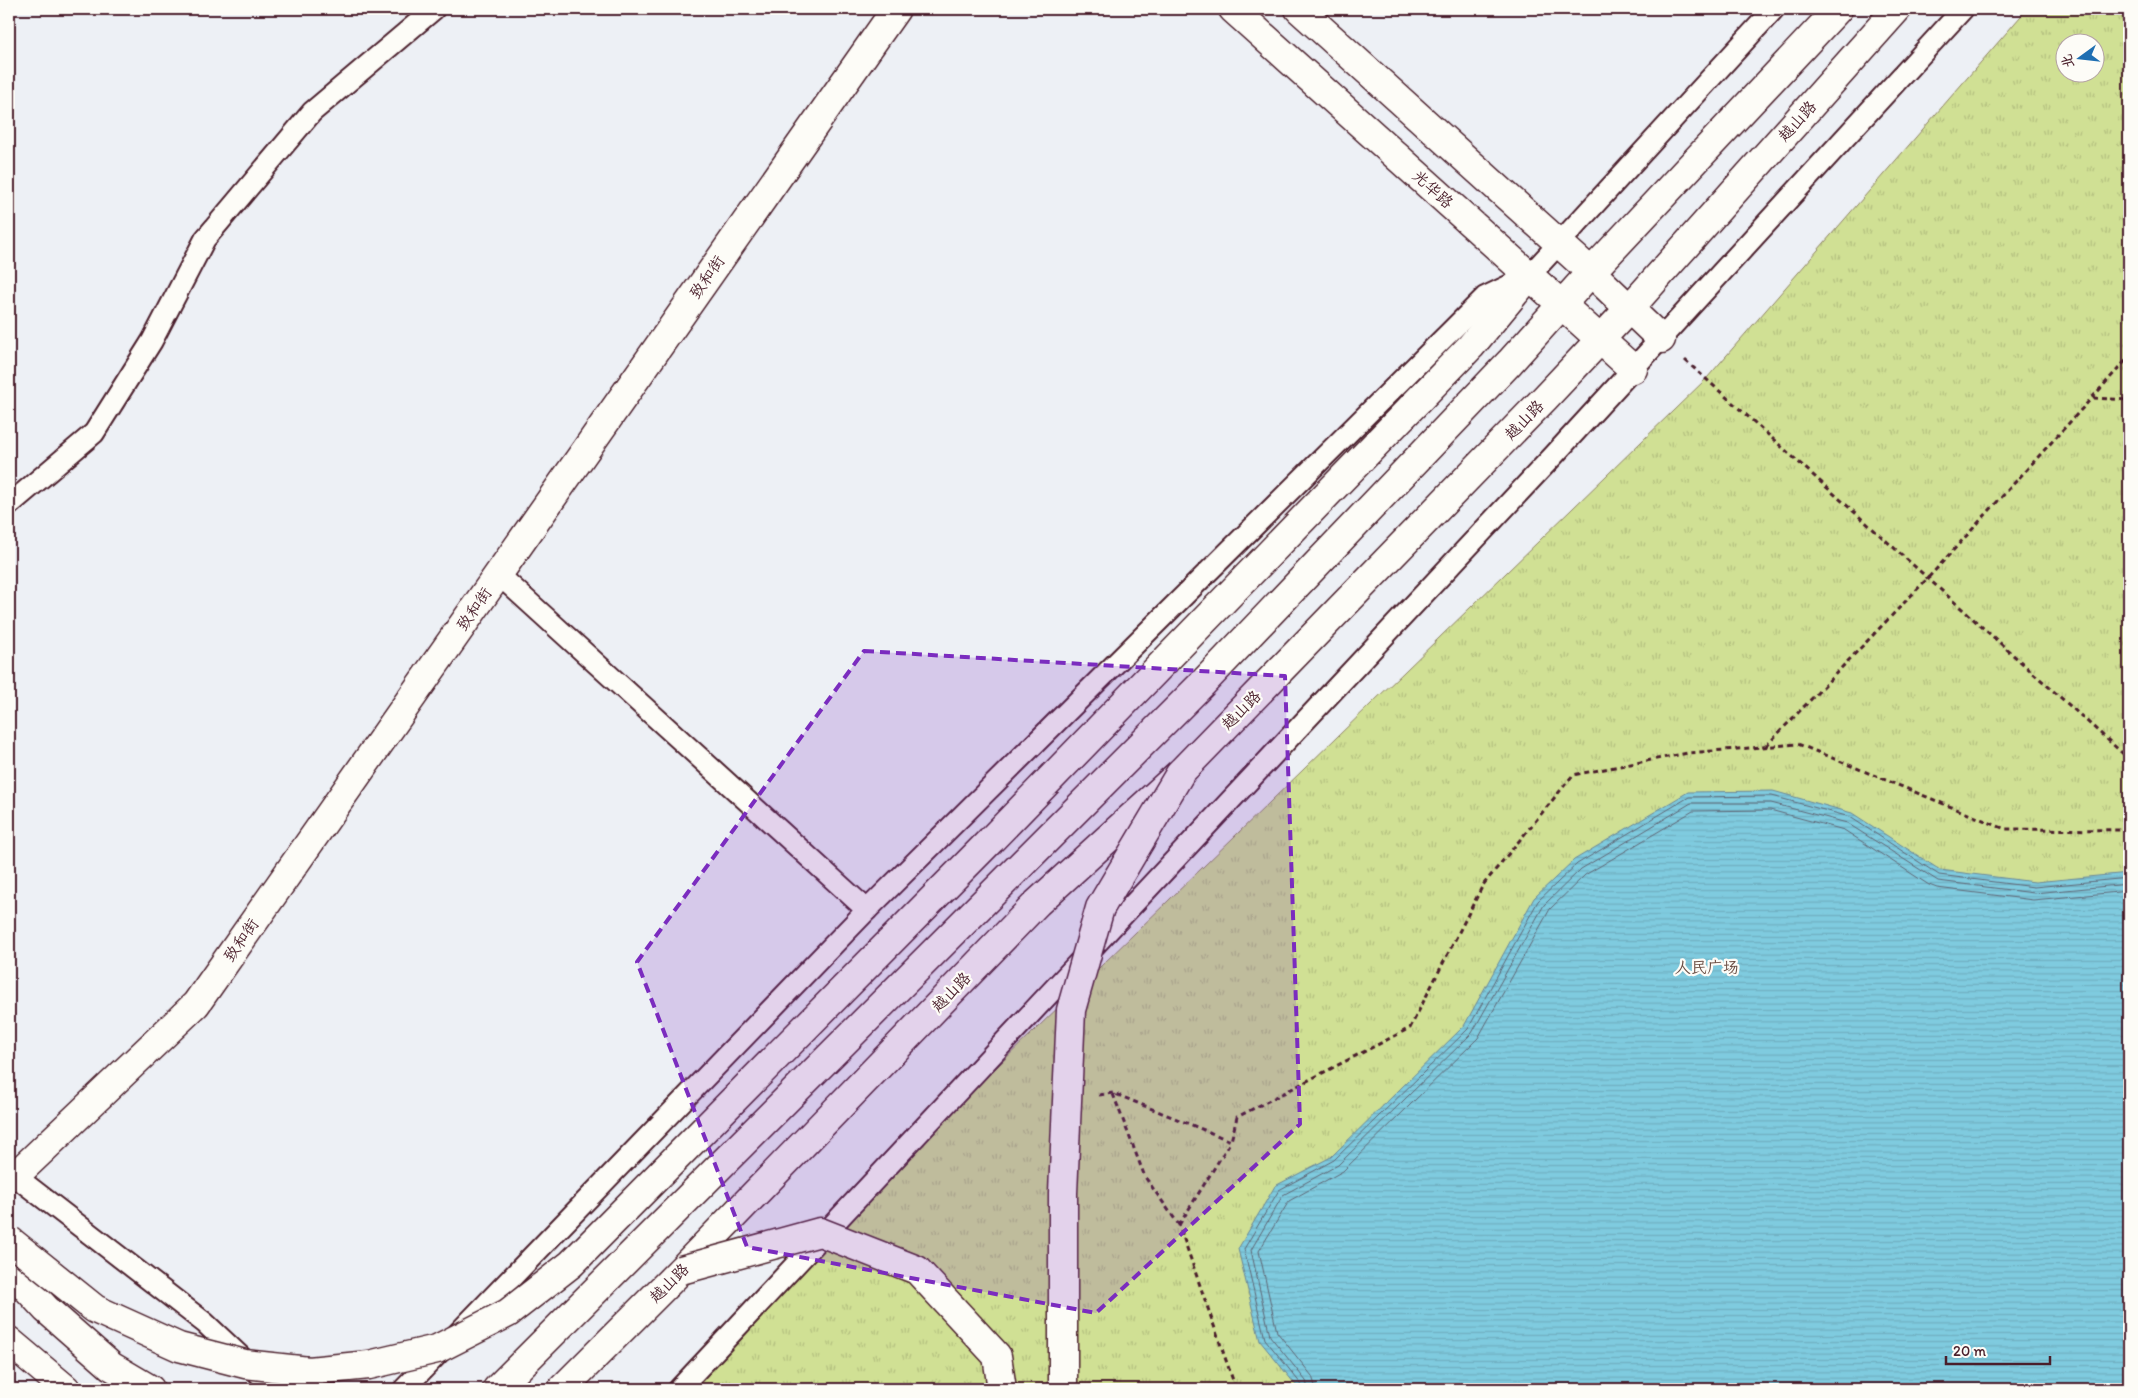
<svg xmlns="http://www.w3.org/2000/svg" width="2138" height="1398" font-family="Itim,'LXGW WenKai TC',sans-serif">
<defs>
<pattern id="grass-tufts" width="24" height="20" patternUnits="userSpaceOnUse" patternTransform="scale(1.25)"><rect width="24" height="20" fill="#d0e094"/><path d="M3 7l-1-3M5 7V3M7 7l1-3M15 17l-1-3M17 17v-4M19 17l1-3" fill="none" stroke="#b4c080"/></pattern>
<pattern id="water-rules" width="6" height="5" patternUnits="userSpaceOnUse" patternTransform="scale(1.25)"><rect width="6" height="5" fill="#7fcbdf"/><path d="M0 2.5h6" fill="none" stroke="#6faec0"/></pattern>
</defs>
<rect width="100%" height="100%" fill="#edf0f5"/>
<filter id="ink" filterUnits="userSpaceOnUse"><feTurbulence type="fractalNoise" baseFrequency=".02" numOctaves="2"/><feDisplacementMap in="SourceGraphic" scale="10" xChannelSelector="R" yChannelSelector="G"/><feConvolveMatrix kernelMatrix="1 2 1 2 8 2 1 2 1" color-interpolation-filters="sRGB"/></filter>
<g filter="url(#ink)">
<path fill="url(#grass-tufts)" stroke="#8d8060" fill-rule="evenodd" d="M 2027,9 L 2129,9 L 2129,1389 L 665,1389 L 1707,378 ZM 2066,42 L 2096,42 L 2096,72 L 2066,72 Z"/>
<polygon fill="url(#water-rules)" stroke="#6a8697" points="1773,791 1852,813 1940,870 2035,882 2129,873 2129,1386 2122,1389 1299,1389 1260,1341 1238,1249 1275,1186 1331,1157 1464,1026 1534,898 1574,860 1688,792"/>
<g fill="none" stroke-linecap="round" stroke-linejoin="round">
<g stroke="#5f6473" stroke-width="1">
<polyline points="1302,1389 1301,1384 1265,1339 1244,1249 1279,1190 1334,1160 1468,1029 1538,901 1577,864 1689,797 1772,796 1850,817 1939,875 2034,887 2129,878"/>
<polyline points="1308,1389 1306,1381 1270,1336 1251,1250 1283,1195 1338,1165 1472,1033 1544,905 1581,869 1691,803 1771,803 1847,823 1938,881 2034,893 2129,884"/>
<polyline points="1316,1389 1312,1376 1277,1332 1259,1251 1289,1201 1343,1171 1478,1038 1550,909 1585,875 1693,811 1770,810 1844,830 1929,885 1937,888 2033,900 2129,891"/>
</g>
<defs>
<g id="service">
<polyline points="9,505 94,433 152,341 205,239 312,112 434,9"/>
<polyline points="498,574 867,910"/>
<polyline points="9,1170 15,1176 205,1323 275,1389"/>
<polyline points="404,1389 867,910 1451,331 1485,297 1529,276 1774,9"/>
<polyline points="679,1389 1555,454 1963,9"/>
</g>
<polyline id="minor" points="15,1176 196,1004 896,9"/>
<g id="secondary">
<polyline points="1233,9 1633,369"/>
<polyline points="1299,9 1591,272 1661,339"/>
</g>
<g id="primary">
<polyline points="991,840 1471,346 1529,276"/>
<polyline points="9,1269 46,1309 111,1366 150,1389"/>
<polyline points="9,1341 66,1389"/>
<polyline points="497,1389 1203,683 1510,362 1591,272 1838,9"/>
<polyline points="562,1389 681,1270 1037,903 1181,772 1545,398 1629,309 1897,9"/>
</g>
</defs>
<use href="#service" stroke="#4a1f2b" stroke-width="24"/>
<use href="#minor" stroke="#4a1f2b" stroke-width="31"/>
<use href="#secondary" stroke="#4a1f2b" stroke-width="31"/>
<use href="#primary" stroke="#4a1f2b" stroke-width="31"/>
<g stroke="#4a1f2b" stroke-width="3" stroke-dasharray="5 4" stroke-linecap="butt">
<polyline points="1685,360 2129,759"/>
<polyline points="2093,398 2129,400"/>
<polyline points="1766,746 1928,578 2129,357"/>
<polyline points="1113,1094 1145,1177 1179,1225 1236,1389"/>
<polyline points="1099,1095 1113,1093 1231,1141 1237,1117 1410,1028 1483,885 1573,775 1688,753 1798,744 2005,829 2129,830"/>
<polyline points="1179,1225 1231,1141"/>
</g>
<use href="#service" stroke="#fdfcf7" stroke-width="20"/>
<use href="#minor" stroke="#fdfcf7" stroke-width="28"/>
<use href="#secondary" stroke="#fdfcf7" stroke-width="28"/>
<use href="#primary" stroke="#fdfcf7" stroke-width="28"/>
<defs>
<g id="primary-bridge">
<polyline points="9,1240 95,1309 179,1347 245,1364 309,1371 369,1365 437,1349 508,1313 571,1264 991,840"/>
<polyline points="681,1270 820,1232 917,1270 997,1356 1002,1389"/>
<polyline points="1063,1389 1063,1193 1071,1010 1100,908 1181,772"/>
</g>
</defs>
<use href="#primary-bridge" stroke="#4a1f2b" stroke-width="31" stroke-linecap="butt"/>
<use href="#primary-bridge" stroke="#fdfcf7" stroke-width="28"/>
</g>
</g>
<path fill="#7b2cbf" fill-opacity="0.2" stroke="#7b2cbf" stroke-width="4" stroke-dasharray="10 6" stroke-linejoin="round" d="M 864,651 L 1285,676 L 1300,1124 L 1096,1313 L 747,1247 L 637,962 Z"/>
<g text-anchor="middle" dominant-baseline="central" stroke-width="4.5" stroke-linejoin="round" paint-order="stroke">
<g font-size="16" fill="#4a1f2b" stroke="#fdfcf7">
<text transform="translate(1797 121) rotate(-48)">越山路</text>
<text transform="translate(1433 189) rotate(42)">光华路</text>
<text transform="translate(707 277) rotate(-55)">致和街</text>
<text transform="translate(1524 420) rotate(-46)">越山路</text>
<text transform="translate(474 609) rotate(-55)">致和街</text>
<text transform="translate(1241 710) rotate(-45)">越山路</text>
<text transform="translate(241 940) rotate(-55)">致和街</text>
<text transform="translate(951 992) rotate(-46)">越山路</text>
<text transform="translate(669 1283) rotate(-45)">越山路</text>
</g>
<g font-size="16" fill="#6c4f45" stroke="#fdfcf7">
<text x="1707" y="967">人民广场</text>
</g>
</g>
<rect width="2138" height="1398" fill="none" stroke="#fdfcf7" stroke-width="30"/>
<rect x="15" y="15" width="2108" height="1368" fill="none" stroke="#4a1f2b" stroke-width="2" filter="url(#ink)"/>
<g transform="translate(2080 58) rotate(255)"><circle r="24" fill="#fdfcf7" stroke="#b5a4a5"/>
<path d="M0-4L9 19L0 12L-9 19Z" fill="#1f6fb2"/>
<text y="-8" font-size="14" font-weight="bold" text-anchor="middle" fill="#4a1f2b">北</text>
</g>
<path d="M1946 1356v8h104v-8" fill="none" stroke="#4a1f2b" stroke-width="2.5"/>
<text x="1953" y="1356" font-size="15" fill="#4a1f2b" stroke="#fdfcf7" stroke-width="4" paint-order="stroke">20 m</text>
</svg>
